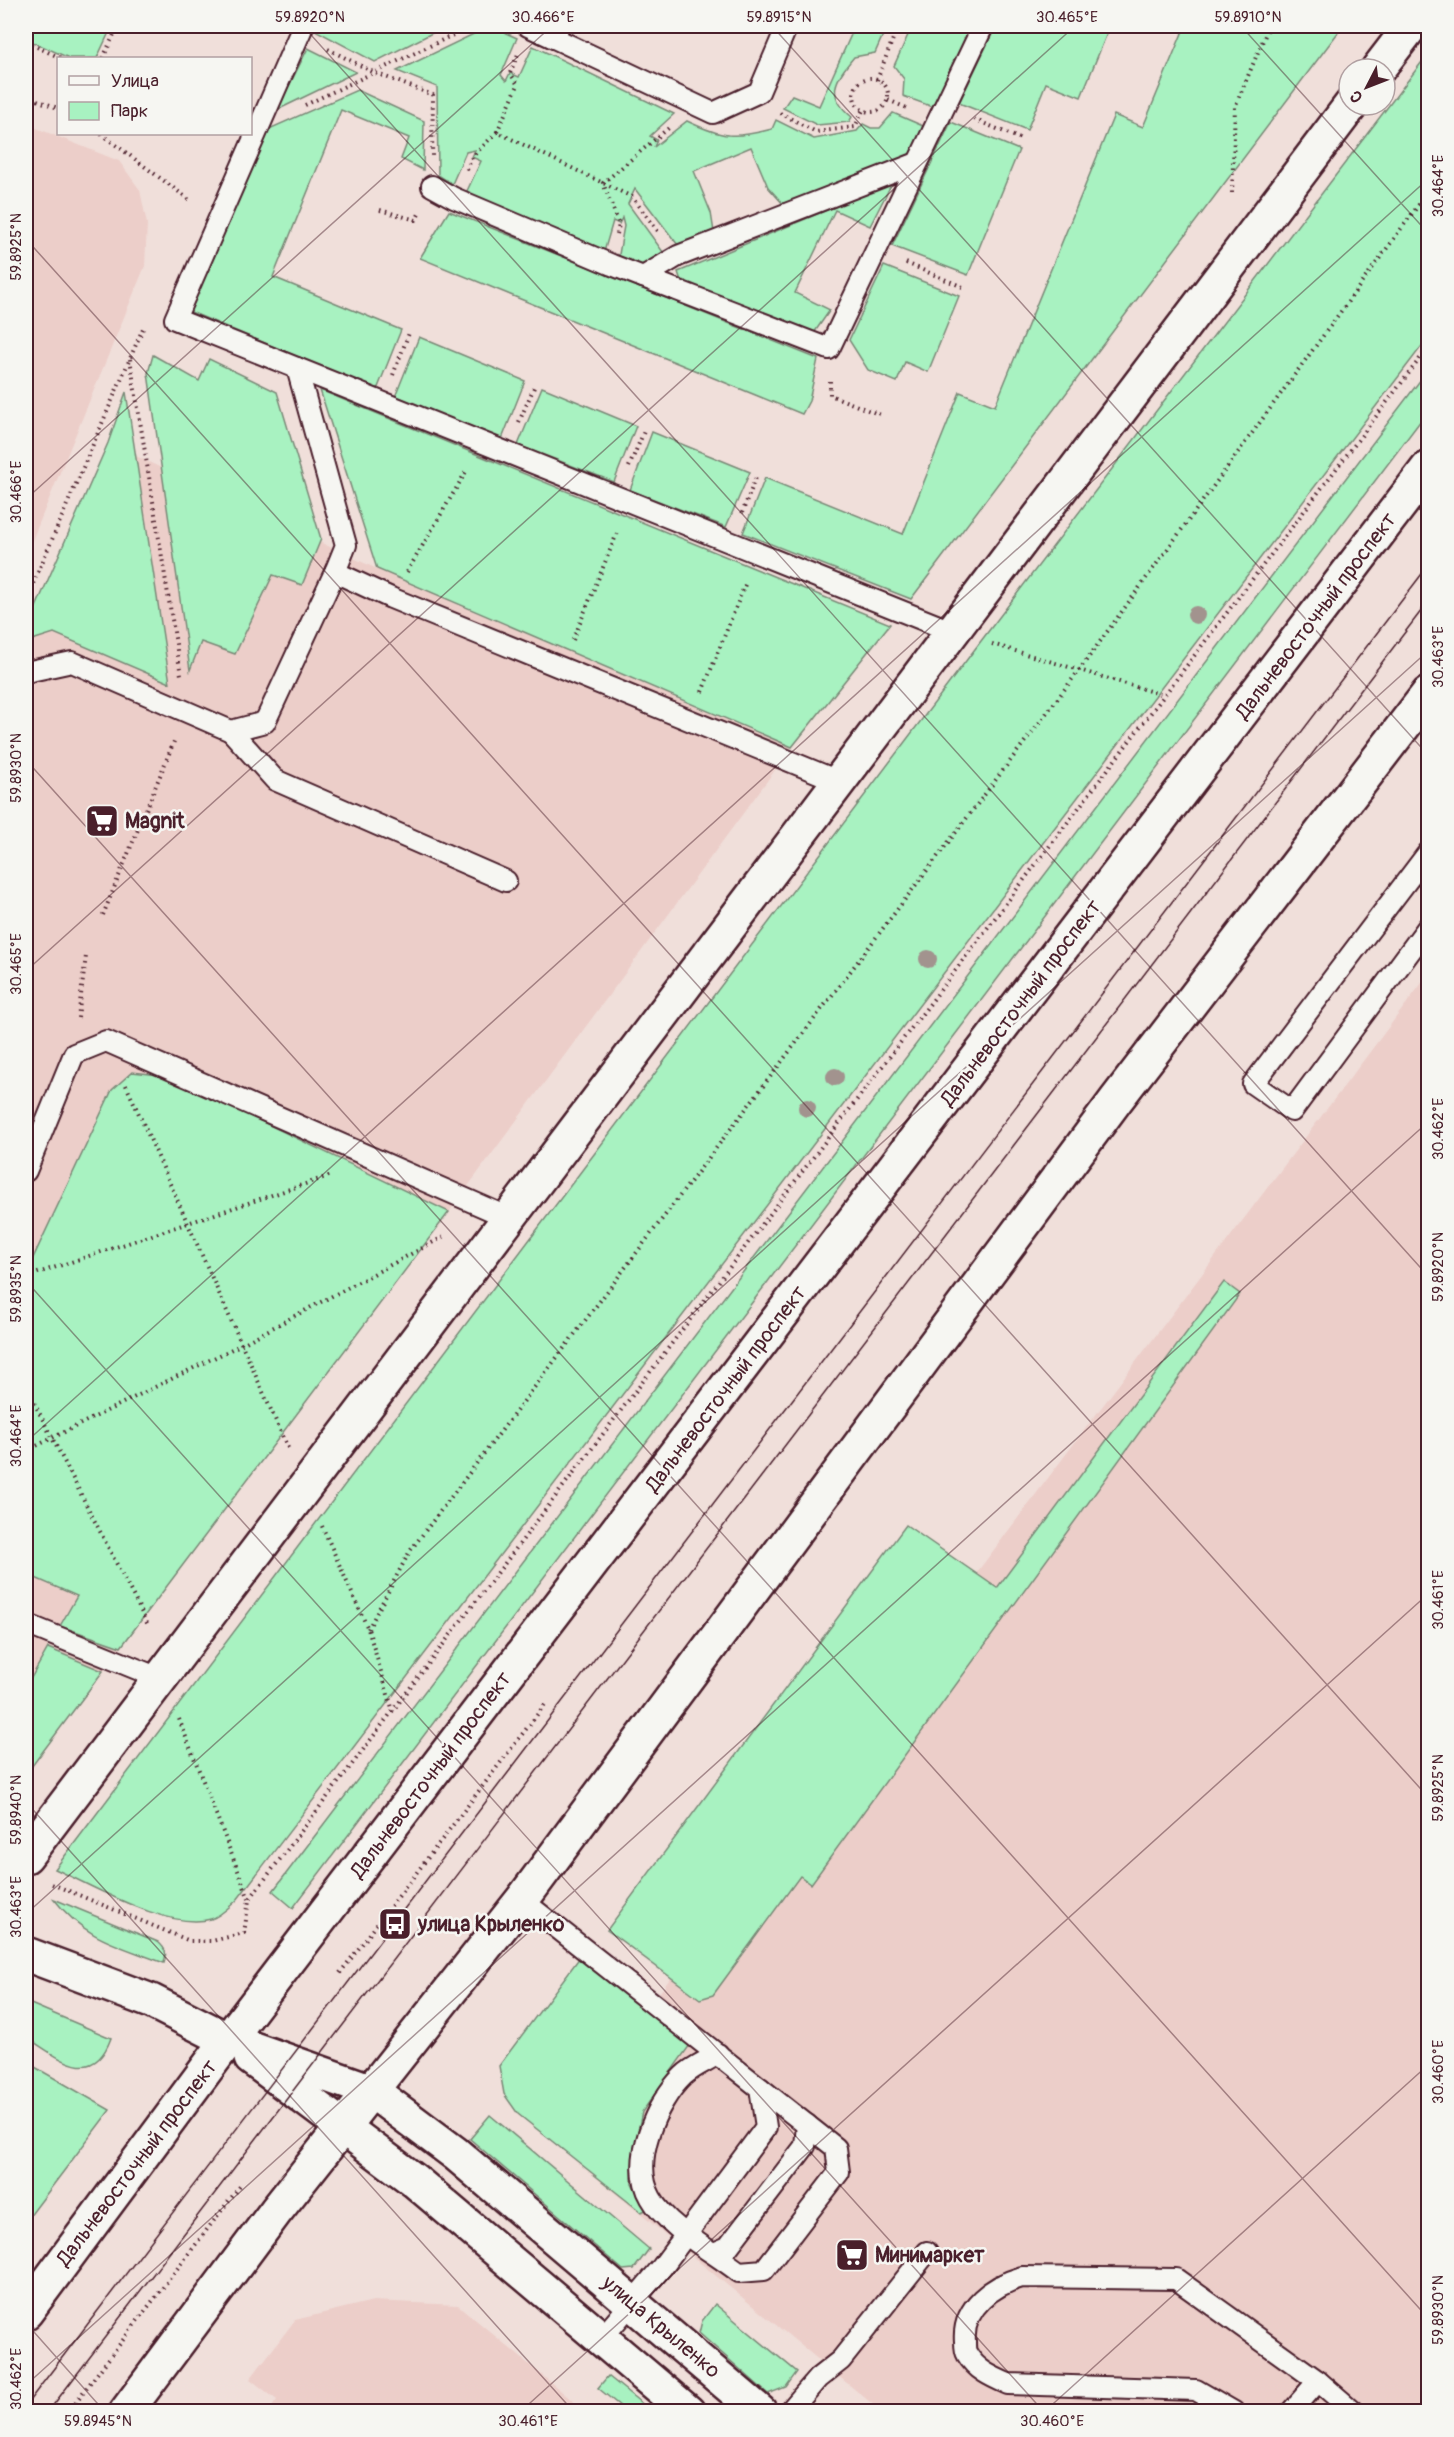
<svg xmlns="http://www.w3.org/2000/svg" width="1454" height="2437" font-family="Pangolin,sans-serif">
<rect width="100%" height="100%" fill="#f0dfda"/>
<filter id="ink" filterUnits="userSpaceOnUse"><feTurbulence type="fractalNoise" baseFrequency=".0167" numOctaves="2"/><feDisplacementMap in="SourceGraphic" scale="12" xChannelSelector="R" yChannelSelector="G"/><feConvolveMatrix kernelMatrix="1 2 1 2 8 2 1 2 1" color-interpolation-filters="sRGB"/></filter>
<g filter="url(#ink)">
<g fill="#eccec9">
<polygon points="26,124 119,161 140,190 147,224 145,266 26,555"/>
<polygon points="108,443 377,569 792,747 449,1212 26,1774 26,630"/>
<polygon points="1428,975 1428,2411 881,2411 549,2139"/>
<polygon points="373,2301 458,2305 585,2411 269,2411 277,2400 250,2379 295,2320"/>
</g>
<g fill="#a8f2c1" stroke="#798876" stroke-width="1.5">
<polygon points="26,26 112,26 97,58 69,58 26,39"/>
<polygon points="317,26 446,26 375,62 315,30"/>
<path d="M 490,26 L 517,38 L 501,75 L 506,81 L 510,73 L 519,77 L 533,46 L 674,114 L 650,136 L 657,140 L 654,147 L 687,121 C 723,138 734,139 772,129 L 776,120 L 814,139 L 857,131 L 863,124 L 871,128 L 880,128 L 893,113 L 923,126 L 911,156 L 785,206 L 768,187 L 751,147 L 694,171 L 711,213 L 714,232 L 681,249 L 635,189 L 628,204 L 666,256 L 640,271 L 618,260 L 624,226 L 622,218 L 619,224 L 613,221 L 604,252 L 466,193 L 481,161 L 472,157 L 475,150 L 466,152 L 452,184 L 438,175 L 437,87 L 397,71 Z"/>
<path d="M 855,26 L 887,26 L 875,53 L 854,57 C 835,80 825,95 852,117 L 849,122 L 817,125 L 783,108 L 792,95 L 819,106 Z"/>
<polygon points="927,26 971,26 933,107 903,96 904,79 894,66 908,35"/>
<polygon points="996,26 1110,26 1081,97 1046,83 1027,130 959,103"/>
<polygon points="1185,26 1343,26 911,599 743,533 765,478 903,534 960,392 995,406 1114,115 1143,127"/>
<polygon points="308,48 356,72 277,110"/>
<path d="M 1428,54 L 1428,338 L 237,1900 C 230,1906 221,1916 211,1919 C 169,1931 95,1887 55,1869 L 981,641 Z"/>
<polygon points="357,90 424,121 423,170 401,159 409,138 341,110 273,277 401,330 377,390 186,310 269,129"/>
<polygon points="951,122 1019,150 968,275 892,246"/>
<polygon points="892,183 870,226 835,210 795,293 830,310 814,333 681,281 678,272"/>
<polygon points="449,211 818,359 809,401 802,414 420,258"/>
<polygon points="884,266 959,296 928,372 905,362 897,382 868,370 849,340"/>
<polygon points="419,337 525,381 502,439 395,397"/>
<polygon points="153,355 199,381 209,359 277,392 321,539 302,585 273,575 235,654 201,642 190,670 148,373"/>
<polygon points="1428,370 1428,411 293,1908 273,1891"/>
<polygon points="542,387 636,426 614,482 518,445"/>
<polygon points="320,390 890,624 792,747 377,569"/>
<polygon points="126,392 170,683 54,633 26,642 26,630 108,443"/>
<polygon points="652,432 750,472 726,527 630,490"/>
<polygon points="132,1072 168,1076 449,1212 121,1647 60,1626 77,1596 26,1574 26,1273 112,1090"/>
<polygon points="1224,1282 1240,1294 811,1884 800,1876 713,1995 700,1999 607,1930 906,1525 997,1588"/>
<polygon points="48,1648 103,1671 26,1774 26,1687"/>
<path d="M 54,1899 L 158,1942 C 166,1949 167,1953 164,1963 C 118,1945 86,1940 54,1899 Z"/>
<polygon points="580,1957 690,2045 642,2112 633,2155 632,2183 646,2210 641,2212 518,2114 504,2094 499,2066"/>
<path d="M 26,2002 L 111,2038 C 92,2090 57,2056 26,2037 Z"/>
<polygon points="26,2062 110,2110 26,2221"/>
<polygon points="490,2115 649,2249 634,2269 623,2270 470,2139"/>
<polygon points="715,2304 797,2372 786,2387 768,2394 699,2333 702,2321"/>
<polygon points="608,2376 651,2411 626,2411 598,2388"/>
</g>
<g fill="none" stroke-linecap="round" stroke-linejoin="round">
<defs>
<g id="service">
<polyline points="303,26 175,319 951,631"/>
<polyline points="528,26 554,38 559,26"/>
<polyline points="554,38 713,113 759,92 787,26"/>
<polyline points="432,186 454,198 612,265 829,349 983,26"/>
<polyline points="643,277 678,256 917,163"/>
<polyline points="297,368 346,545 335,572"/>
<polyline points="26,672 72,662 231,731 265,722 335,572 391,598 838,781"/>
<polyline points="231,731 275,780 506,881"/>
<polyline points="1428,853 1253,1084 1292,1111 1428,927"/>
<polyline points="26,1171 74,1054 106,1041 509,1218"/>
<polyline points="26,1624 159,1678"/>
<polyline points="522,1900 760,2088 766,2127 662,2267 602,2338"/>
<path d="M 718,2054 C 707,2061 692,2067 683,2076 C 656,2102 630,2162 651,2198 C 667,2227 712,2251 739,2272 L 764,2270 L 839,2172 L 836,2148 L 760,2088"/>
<polyline points="714,2253 728,2247 805,2146 807,2125"/>
<polyline points="789,2412 818,2378 841,2360 927,2252"/>
<path d="M 1234,2412 L 1196,2390 L 1008,2384 C 992,2377 976,2370 967,2354 C 965,2351 965,2345 965,2341 C 962,2307 994,2285 1022,2277 L 1176,2279 L 1318,2381"/>
<polyline points="1291,2412 1318,2381 1354,2412"/>
</g>
<g id="minor">
<polyline points="1378,69 1411,26"/>
<polyline points="26,1856 1351,105"/>
</g>
<g id="tertiary">
<polyline points="26,1954 151,2001 228,2040 372,2091 456,2154 760,2412"/>
<polyline points="251,2058 415,2181 688,2412"/>
</g>
<g id="secondary">
<polyline points="26,2312 228,2040 1428,468"/>
<polyline points="126,2412 276,2211 522,1900 1116,1100 1428,694"/>
</g>
</defs>
<use href="#service" stroke="#4a1f2b" stroke-width="24"/>
<use href="#minor" stroke="#4a1f2b" stroke-width="38"/>
<use href="#tertiary" stroke="#4a1f2b" stroke-width="38"/>
<use href="#secondary" stroke="#4a1f2b" stroke-width="38"/>
<g stroke="#4a1f2b" stroke-width="4" stroke-dasharray="1.5 4.5" stroke-linecap="butt">
<polyline points="26,42 61,58"/>
<polyline points="328,49 375,73 433,95 432,156"/>
<polyline points="103,58 118,26"/>
<circle cx="871" cy="95" r="17"/>
<polyline points="877,80 898,26"/>
<polyline points="26,96 58,108"/>
<polyline points="888,100 909,109"/>
<polyline points="305,105 472,26"/>
<polyline points="780,113 816,132 855,127 863,110"/>
<polyline points="974,119 1023,140"/>
<polyline points="497,132 518,85 510,73 518,54"/>
<polyline points="101,134 191,201"/>
<polyline points="467,170 472,157 497,132 632,197 658,231"/>
<polyline points="1232,193 1235,107 1269,26"/>
<polyline points="380,210 416,220 419,214"/>
<polyline points="617,234 619,224 603,183 671,126"/>
<polyline points="906,263 963,287"/>
<polyline points="130,359 181,675"/>
<polyline points="393,375 409,333"/>
<polyline points="830,381 830,395 883,416"/>
<polyline points="519,422 535,385"/>
<polyline points="629,467 645,429"/>
<polyline points="742,513 757,475"/>
<polyline points="407,572 467,470"/>
<polyline points="26,600 144,326"/>
<polyline points="573,640 618,531"/>
<polyline points="992,644 1163,695"/>
<polyline points="702,692 746,582"/>
<polyline points="103,915 175,739"/>
<polyline points="78,1018 86,956"/>
<polyline points="126,1085 288,1448"/>
<polyline points="26,1277 332,1175"/>
<polyline points="26,1387 148,1625"/>
<polyline points="26,1451 242,1344 443,1237"/>
<polyline points="322,1526 368,1629 393,1711"/>
<polyline points="368,1629 410,1551 1080,669 1428,192"/>
<polyline points="179,1719 249,1899"/>
<polyline points="52,1884 190,1941 212,1941 244,1933 249,1900 1428,348"/>
<polyline points="340,1973 546,1703"/>
<polyline points="68,2412 241,2185"/>
</g>
<use href="#service" stroke="#f6f6f2" stroke-width="20"/>
<use href="#minor" stroke="#f6f6f2" stroke-width="33"/>
<use href="#tertiary" stroke="#f6f6f2" stroke-width="33"/>
<use href="#secondary" stroke="#f6f6f2" stroke-width="33"/>
<g stroke="#4a1f2b" stroke-width="1.5">
<polyline points="26,2405 1428,566"/>
<polyline points="48,2412 1428,602"/>
</g>
</g>
<g fill="#a2938e">
<circle cx="1196" cy="615" r="9"/>
<circle cx="928" cy="959" r="9"/>
<circle cx="835" cy="1077" r="9"/>
<circle cx="807" cy="1108" r="9"/>
</g>
</g>
<path fill="none" stroke="#4a1f2b" stroke-width="1.5" stroke-opacity="0.45" d="M 303,26 L 1428,1276M 772,26 L 1428,755M 1241,26 L 1428,233M 26,28 L 28,26M 26,239 L 1428,1797M 26,499 L 552,26M 26,760 L 1428,2318M 26,971 L 1075,26M 26,1281 L 1044,2412M 26,1442 L 1428,179M 26,1802 L 574,2412M 26,1914 L 1428,651M 26,2323 L 105,2412M 26,2385 L 1428,1122M 520,2412 L 1428,1594M 1044,2412 L 1428,2065"/>
<defs>
<symbol id="supermarket-square" viewBox="-11 -11 22 22"><rect x="-9" y="-9" width="18" height="18" rx="4" fill="#4a1f2b" stroke="#f6f6f2"/><path d="M-6-5.5h2.5l.6 2H6L4.5 2H-2.5L-4.4-4H-6ZM-1.5 3.2a1.3 1.3 0 1 0 .1 0ZM3 3.2a1.3 1.3 0 1 0 .1 0Z" fill="#fff"/></symbol>
<symbol id="bus-square" viewBox="-11 -11 22 22"><rect x="-9" y="-9" width="18" height="18" rx="4" fill="#4a1f2b" stroke="#f6f6f2"/><path d="M-5-6H5V4H4V6H2V4H-2V6H-4V4H-5ZM-3.5-4V0h7V-4ZM-3.5 1.2v1.5H-2V1.2ZM2 1.2v1.5H3.5V1.2Z" fill="#fff"/></symbol>
</defs>
<g fill-rule="evenodd">
<use href="#supermarket-square" x="83" y="802" width="38" height="38"/>
<use href="#bus-square" x="376" y="1905" width="38" height="38"/>
<use href="#supermarket-square" x="833" y="2236" width="38" height="38"/>
</g>
<g text-anchor="middle" dominant-baseline="central" stroke-width="5" stroke-linejoin="round" paint-order="stroke">
<g font-size="21" fill="#4a1f2b" stroke="#f6f6f2">
<text transform="translate(1316 616) rotate(-53)">Дальневосточный проспект</text>
<text transform="translate(1021 1003) rotate(-53)">Дальневосточный проспект</text>
<text transform="translate(726 1389) rotate(-53)">Дальневосточный проспект</text>
<text transform="translate(431 1775) rotate(-53)">Дальневосточный проспект</text>
<text transform="translate(137 2163) rotate(-53)">Дальневосточный проспект</text>
<text transform="translate(661 2327) rotate(40)">улица Крыленко</text>
</g>
<g font-size="21" font-weight="bold" fill="#4a1f2b" stroke="#f6f6f2" text-anchor="start">
<text x="125" y="821">Magnit</text>
<text x="418" y="1924">улица Крыленко</text>
<text x="875" y="2255">Минимаркет</text>
</g>
</g>
<rect width="1454" height="2437" fill="none" stroke="#f6f6f2" stroke-width="66"/>
<rect x="57" y="57" width="195" height="78" fill="#f6f6f2" stroke="#b1a0a2" stroke-width="1.5"/>
<rect x="69" y="76" width="30" height="9" fill="#f6f6f2" stroke="#b1a0a2" stroke-width="1.5"/>
<text x="111" y="87" font-size="18" fill="#4a1f2b">Улица</text>
<rect x="69" y="102" width="30" height="18" fill="#a8f2c1" stroke="#b1a0a2" stroke-width="1.5"/>
<text x="111" y="117" font-size="18" fill="#4a1f2b">Парк</text>
<g transform="translate(1367 87) rotate(228)"><circle r="28" fill="#f6f6f2" stroke="#b1a0a2" stroke-width="1.5"/>
<path d="M0-4.5L10 22L0 15L-10 22Z" fill="#4a1f2b"/>
<text y="-9" font-size="16" font-weight="bold" text-anchor="middle" fill="#4a1f2b">С</text>
</g>
<rect x="33" y="33" width="1388" height="2371" fill="none" stroke="#4a1f2b" stroke-width="2"/>
<g font-size="15" text-anchor="middle" fill="#4a1f2b">
<text x="310" y="22">59.8920°N</text>
<text x="543" y="22">30.466°E</text>
<text x="779" y="22">59.8915°N</text>
<text x="1067" y="22">30.465°E</text>
<text x="1248" y="22">59.8910°N</text>
<text transform="translate(1438 186) rotate(-90)" y="5">30.464°E</text>
<text transform="translate(16 247) rotate(-90)" y="5">59.8925°N</text>
<text transform="translate(16 492) rotate(-90)" y="5">30.466°E</text>
<text transform="translate(1438 657) rotate(-90)" y="5">30.463°E</text>
<text transform="translate(16 768) rotate(-90)" y="5">59.8930°N</text>
<text transform="translate(16 964) rotate(-90)" y="5">30.465°E</text>
<text transform="translate(1438 1129) rotate(-90)" y="5">30.462°E</text>
<text transform="translate(1438 1267) rotate(-90)" y="5">59.8920°N</text>
<text transform="translate(16 1289) rotate(-90)" y="5">59.8935°N</text>
<text transform="translate(16 1436) rotate(-90)" y="5">30.464°E</text>
<text transform="translate(1438 1600) rotate(-90)" y="5">30.461°E</text>
<text transform="translate(1438 1788) rotate(-90)" y="5">59.8925°N</text>
<text transform="translate(16 1810) rotate(-90)" y="5">59.8940°N</text>
<text transform="translate(16 1907) rotate(-90)" y="5">30.463°E</text>
<text transform="translate(1438 2072) rotate(-90)" y="5">30.460°E</text>
<text transform="translate(1438 2310) rotate(-90)" y="5">59.8930°N</text>
<text transform="translate(16 2379) rotate(-90)" y="5">30.462°E</text>
<text x="98" y="2426">59.8945°N</text>
<text x="528" y="2426">30.461°E</text>
<text x="1052" y="2426">30.460°E</text>
</g>
</svg>
